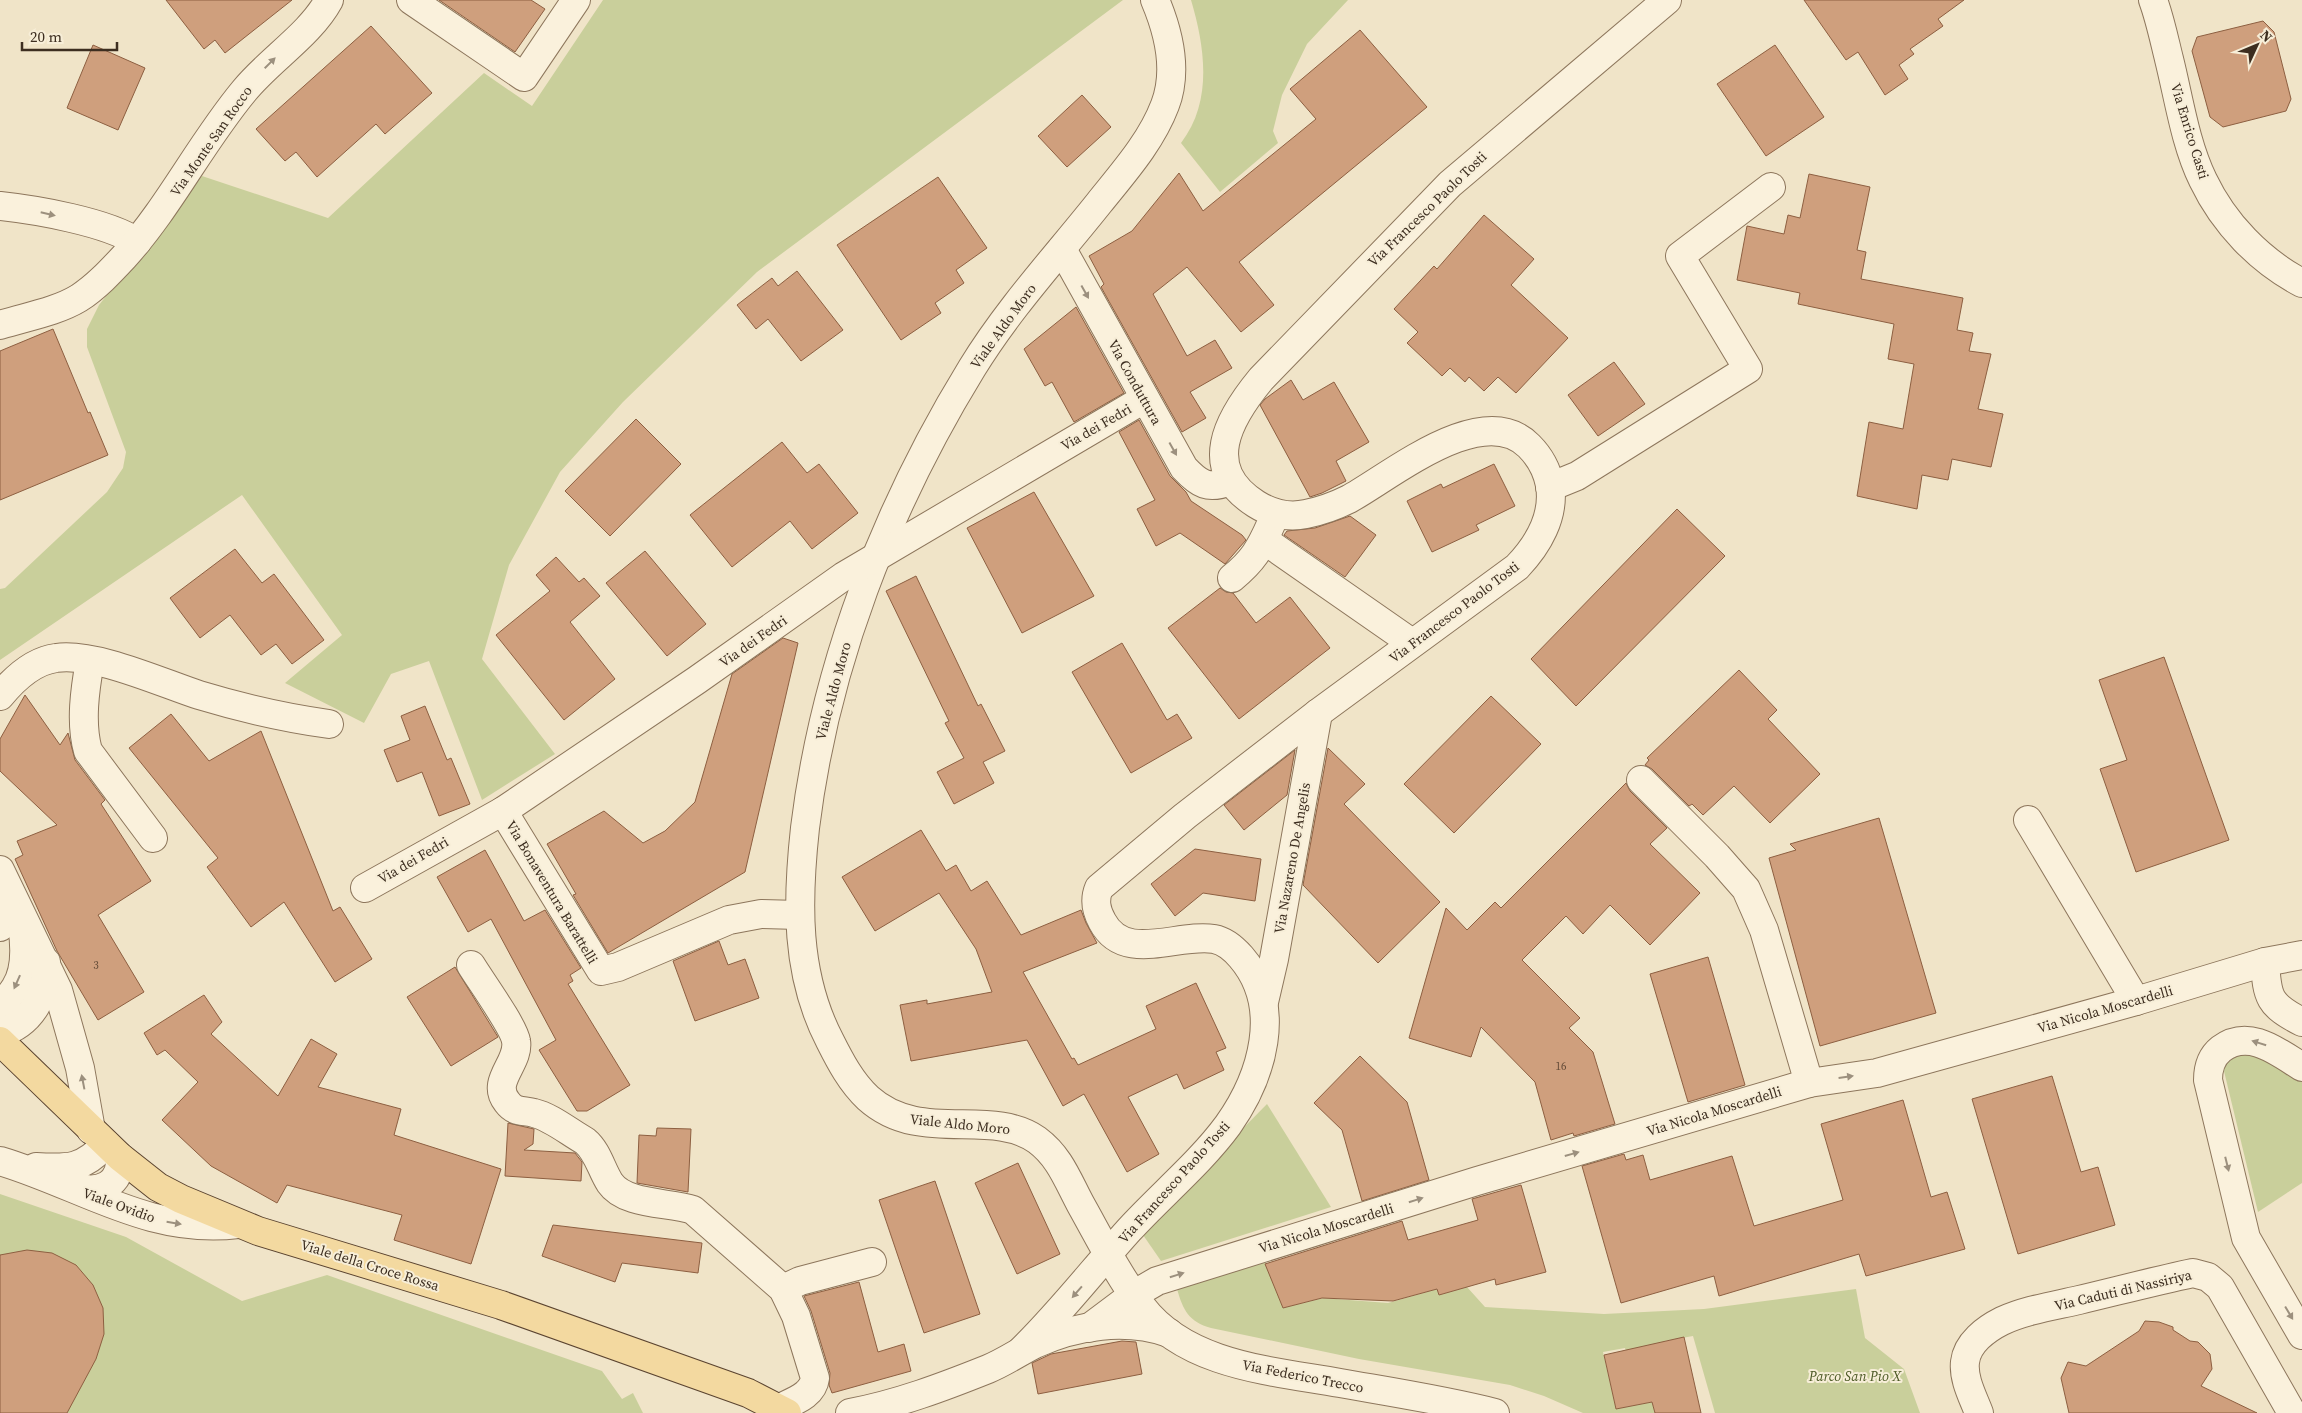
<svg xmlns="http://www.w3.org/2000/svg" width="2302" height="1413" font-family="'Source Serif 4',serif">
<rect width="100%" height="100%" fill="#f0e4c8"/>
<g fill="#c9cf9b">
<polygon points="603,0 1123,0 757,272 623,402 560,472 509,565 482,659 555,754 482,800 429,661 391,674 364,723 285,683 342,635 242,495 0,660 0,589 5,588 107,492 123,468 126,452 87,347 87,329 99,305 202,176 328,218 484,73 532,106"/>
<path d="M 1191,0 L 1348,0 L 1307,44 L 1282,95 L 1273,131 L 1278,143 L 1220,192 L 1181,143 C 1213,102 1205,47 1191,0 Z"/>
<polygon points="2228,1047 2302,1072 2302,1183 2258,1212 2223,1067"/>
<polygon points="1267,1104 1331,1207 1161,1261 1141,1232"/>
<polygon points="0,1194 126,1237 242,1301 327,1275 602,1371 622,1399 633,1393 643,1413 0,1413"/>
<path d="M 1265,1262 L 1283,1308 L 1323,1298 L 1388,1303 L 1437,1289 L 1439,1295 L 1467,1287 L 1485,1307 L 1604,1314 L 1704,1309 L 1856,1289 L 1865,1338 L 1904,1369 L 1920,1413 L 1715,1413 L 1693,1336 L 1665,1341 L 1627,1355 L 1625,1348 L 1603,1352 L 1616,1409 L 1652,1402 L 1655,1413 L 1583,1413 L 1544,1396 L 1510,1385 L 1359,1359 L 1211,1328 C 1189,1322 1183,1310 1177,1289 Z"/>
</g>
<g fill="#cf9f7d" stroke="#8d5f41">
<polygon points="166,0 292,0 225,53 215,40 204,49"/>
<polygon points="439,0 531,0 545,9 515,52"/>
<polygon points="1804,0 1964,0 1938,19 1943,26 1910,49 1914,54 1899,65 1908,79 1885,95 1858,52 1846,60"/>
<polygon points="2263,21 2274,32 2291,99 2286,111 2223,127 2210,117 2192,51 2197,37"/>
<polygon points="371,26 432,93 385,134 376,124 317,177 296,152 285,161 256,129"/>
<polygon points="1360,30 1427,107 1239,262 1274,305 1241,332 1187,267 1153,294 1187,356 1215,340 1232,368 1190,392 1206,418 1182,432 1101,287 1104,284 1089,256 1132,231 1179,173 1203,211 1316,119 1290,89"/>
<polygon points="93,45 145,68 118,130 67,108"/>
<polygon points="1775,45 1824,117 1766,156 1717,84"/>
<polygon points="1082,95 1111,127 1067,167 1038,136"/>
<polygon points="1809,174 1870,187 1857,250 1866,252 1861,279 1963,298 1957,330 1973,333 1969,351 1991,354 1978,409 2003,414 1991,467 1952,459 1948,480 1922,475 1917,509 1857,496 1869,422 1903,429 1914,364 1888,359 1894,324 1798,304 1800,293 1737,280 1747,226 1784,234 1788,215 1800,218"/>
<polygon points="938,177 987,248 956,270 964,283 935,303 941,313 901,340 837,245"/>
<polygon points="1484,215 1534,259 1511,285 1568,338 1516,393 1498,377 1484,391 1469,377 1465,382 1450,368 1442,376 1407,343 1418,332 1394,309 1434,266 1437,269"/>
<polygon points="797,271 843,330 801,361 768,319 756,329 737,305 772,278 778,286"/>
<polygon points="1076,307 1124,393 1074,422 1052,382 1045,386 1024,349"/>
<polygon points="53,329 88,413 90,412 108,455 0,500 0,351"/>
<polygon points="1614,362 1645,404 1598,436 1568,395"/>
<polygon points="1291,380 1303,400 1334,382 1369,442 1336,461 1346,481 1322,493 1310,497 1260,405 1265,399"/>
<polygon points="636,419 681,464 610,536 565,491"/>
<polygon points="1139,420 1170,476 1186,492 1191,501 1242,535 1246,540 1225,564 1180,533 1156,546 1137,509 1155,500 1119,432"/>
<polygon points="782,442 807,473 819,464 858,513 812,549 790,521 732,567 690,515"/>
<polygon points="1494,464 1515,506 1476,525 1479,530 1432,552 1407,501 1441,484 1443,488"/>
<polygon points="1034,492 1094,596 1022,633 967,528"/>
<polygon points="1677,509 1725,556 1576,706 1531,659"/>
<polygon points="1350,516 1376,535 1345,577 1284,535 1287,531 1315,528"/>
<polygon points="235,549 262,583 274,574 324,640 292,664 276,644 261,655 230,615 200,638 170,598"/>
<polygon points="645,551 706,624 667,656 606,583"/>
<polygon points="556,557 579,582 584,578 600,596 570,622 615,679 564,720 496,635 550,591 536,575"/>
<polygon points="916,576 978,706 981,704 1005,751 983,762 994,783 954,804 937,772 964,758 945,723 949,721 886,591"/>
<polygon points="1220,588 1226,592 1233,593 1256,623 1290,597 1330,648 1239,719 1168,628"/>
<polygon points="783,638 798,643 745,872 608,953 573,895 576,894 547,844 604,811 643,843 665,831 695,802 732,674"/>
<polygon points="1122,643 1167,720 1177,714 1192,738 1131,773 1072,672"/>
<polygon points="2164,657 2229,840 2136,872 2100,769 2127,760 2099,680"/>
<polygon points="1739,670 1777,710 1768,719 1820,774 1770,823 1734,786 1703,815 1692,804 1689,806 1652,769 1645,765 1649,760 1647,758"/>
<polygon points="25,695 60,745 68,733 75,760 105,800 101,804 151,881 98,915 144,992 98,1020 57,951 15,859 23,855 17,841 57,825 0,771 0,739"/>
<polygon points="1491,696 1541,744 1454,833 1404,784"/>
<polygon points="425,706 447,760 451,758 470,804 439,816 422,772 397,782 384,750 410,740 401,716"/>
<polygon points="171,714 209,761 261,731 333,911 340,907 372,959 335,982 284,902 251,927 207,867 218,858 129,748"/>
<polygon points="1328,748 1365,784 1344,804 1440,902 1378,963 1303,885"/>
<polygon points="1295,750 1287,795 1244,830 1224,805"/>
<polygon points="1626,783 1630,791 1667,828 1650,844 1700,893 1650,945 1610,905 1583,934 1566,916 1522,960 1580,1018 1569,1028 1593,1052 1615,1124 1574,1136 1573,1133 1551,1140 1535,1082 1481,1027 1471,1057 1409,1038 1446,908 1467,930 1495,902 1501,908"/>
<polygon points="1879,818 1936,1013 1820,1046 1769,858 1796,850 1790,844"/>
<polygon points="921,830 946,871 956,865 971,891 987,881 1021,935 1081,910 1086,923 1097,943 1023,972 1072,1059 1074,1058 1078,1065 1156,1029 1146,1006 1196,983 1226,1048 1216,1052 1224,1070 1184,1089 1177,1074 1128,1097 1159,1154 1127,1172 1084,1094 1063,1106 1027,1040 911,1061 900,1005 927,1000 927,1004 992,992 976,949 939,893 875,931 842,877"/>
<polygon points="1195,849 1261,859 1255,901 1203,893 1175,916 1151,884"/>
<polygon points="485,850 524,921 545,910 581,968 570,975 573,981 568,984 630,1085 587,1111 577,1111 539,1050 556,1040 491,919 468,932 437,877"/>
<polygon points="719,941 728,965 745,959 759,998 695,1021 673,961"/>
<polygon points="1708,957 1745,1085 1688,1102 1650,974"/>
<polygon points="455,967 498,1037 451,1066 407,997"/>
<polygon points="204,995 222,1022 211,1034 278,1096 311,1039 337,1054 318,1087 401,1109 394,1135 501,1169 471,1264 394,1240 402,1215 287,1185 277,1203 211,1166 162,1120 198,1082 165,1050 157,1055 144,1033"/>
<polygon points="1360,1056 1407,1102 1429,1180 1362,1201 1342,1130 1314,1103"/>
<polygon points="2052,1076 2081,1172 2098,1167 2115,1225 2018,1254 1972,1099"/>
<polygon points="1903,1100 1931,1197 1947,1192 1965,1249 1866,1276 1859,1254 1719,1296 1714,1276 1621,1303 1582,1166 1624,1154 1626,1160 1643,1155 1650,1180 1732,1156 1754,1226 1843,1200 1821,1124"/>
<polygon points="508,1123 534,1129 533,1144 524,1150 575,1153 582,1162 581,1181 505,1176"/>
<polygon points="657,1128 691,1129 688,1192 637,1183 639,1135 656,1136"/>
<polygon points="1018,1163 1060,1254 1017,1274 975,1183"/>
<polygon points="935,1181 980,1314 924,1333 879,1200"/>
<polygon points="1521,1185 1546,1272 1496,1285 1495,1279 1439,1295 1437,1289 1393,1301 1322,1298 1283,1308 1265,1264 1402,1221 1408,1240 1478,1220 1472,1199"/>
<polygon points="553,1225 702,1243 698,1273 622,1263 615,1282 542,1256"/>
<polygon points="27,1250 52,1253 76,1265 93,1285 103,1308 104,1334 96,1359 67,1413 0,1413 0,1255"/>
<polygon points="859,1282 878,1352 904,1344 911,1371 832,1393 829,1385 830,1373 811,1311 804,1296"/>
<polygon points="2145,1321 2159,1322 2173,1327 2173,1330 2190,1341 2198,1342 2210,1354 2212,1369 2201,1386 2257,1413 2069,1413 2061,1378 2068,1362 2086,1366 2139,1331"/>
<polygon points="1684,1337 1701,1413 1655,1413 1652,1402 1616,1409 1604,1355"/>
<polygon points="1122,1341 1136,1342 1142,1374 1038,1394 1032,1363 1051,1354"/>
</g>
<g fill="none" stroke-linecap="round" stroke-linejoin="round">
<defs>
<g id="minor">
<polyline points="411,0 524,77 576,0"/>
<path d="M 1155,0 C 1169,33 1178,71 1165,105 C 1151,142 1123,173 1099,203 C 1056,257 1008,309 972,368 C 886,508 825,665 805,828 C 797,901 795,974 830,1041 C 840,1061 851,1082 868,1098 C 920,1145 990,1107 1037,1140 C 1060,1157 1068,1181 1081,1205 C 1100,1239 1118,1275 1142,1307 C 1187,1366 1273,1371 1340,1383 C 1391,1392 1444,1400 1495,1413"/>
<path d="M 2153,0 C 2160,19 2164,39 2169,59 C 2179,99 2185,143 2203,180 C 2224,224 2260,261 2302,283"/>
<path d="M 0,206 C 37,210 107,222 137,242"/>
<path d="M 1062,249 L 1184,468 C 1199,484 1208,490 1230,481"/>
<path d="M 0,325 C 25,317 56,312 79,298 C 96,287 110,272 124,257 C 170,206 200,144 244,91 C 269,60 310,35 329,0"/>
<polyline points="1550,487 1577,476 1748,369 1680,256 1771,187"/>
<polyline points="1264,540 1412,643"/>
<path d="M 1232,578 C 1253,561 1260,549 1271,524"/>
<path d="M 90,661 C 85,689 80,723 88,751 L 153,838"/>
<path d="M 0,696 C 14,679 33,661 56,658 C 94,652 162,683 199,695 C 242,708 285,718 329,724"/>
<polyline points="1641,780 1717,856 1746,889 1764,930 1809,1083"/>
<polyline points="503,811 601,971 618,967 729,920 761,914 799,915"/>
<polyline points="2028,820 2136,1001"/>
<polyline points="0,870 58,990 80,1068 91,1130"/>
<polyline points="365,888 503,811 697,680 844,576 1144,399"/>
<polyline points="0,927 5,910 6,885"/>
<path d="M 2265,962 C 2267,998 2269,1005 2302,1022"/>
<path d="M 471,965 C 480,980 514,1027 516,1041 C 520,1063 490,1081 507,1102 C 515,1113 523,1110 534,1113 C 551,1117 569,1132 585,1141 C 598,1152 601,1169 610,1183 C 625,1205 669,1202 693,1210 L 783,1289 L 796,1316 L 815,1378 C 813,1395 794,1401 780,1408"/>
<polyline points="1264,1002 1274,959 1318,713"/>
<path d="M 0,1007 C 5,1000 11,995 15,988 C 27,970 25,944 22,925"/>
<path d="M 0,1033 C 32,1024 48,993 46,962"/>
<path d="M 2302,1067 C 2278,1052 2249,1028 2221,1049 C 2211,1057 2208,1068 2208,1080 L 2246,1238 L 2302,1335"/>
<path d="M 0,1161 C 81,1185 149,1235 238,1224"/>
<path d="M 36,1167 C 69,1169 83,1169 106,1144"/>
<path d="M 76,1187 C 99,1194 122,1185 120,1157"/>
<polyline points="783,1289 800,1281 872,1262"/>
<polyline points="1089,1328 1133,1295 1157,1281 1477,1181 1809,1083 1877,1073 2136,1001 2265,962 2302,955"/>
<path d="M 1021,1351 C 1060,1313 1093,1270 1129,1230 C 1161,1195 1200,1163 1228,1125 C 1262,1077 1284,1007 1241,957 C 1234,949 1225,941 1214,939 C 1177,933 1124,964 1102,921 C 1096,910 1094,900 1099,888 L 1185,816 L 1318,713 L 1517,567 C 1538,545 1555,516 1550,485 C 1547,470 1539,456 1529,446 C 1483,399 1391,476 1349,499 C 1335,506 1321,511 1306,514 C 1288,518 1272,514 1256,504 C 1200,468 1228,419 1261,379 L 1450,184 L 1667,0"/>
<path d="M 850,1413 C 898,1404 943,1387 988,1369 C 1005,1362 1019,1352 1035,1344 C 1076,1325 1126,1318 1169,1333"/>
<path d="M 1979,1413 C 1973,1397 1963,1379 1965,1362 C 1967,1343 1986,1329 2002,1321 C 2026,1310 2053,1306 2079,1300 C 2117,1291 2155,1281 2193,1273 L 2208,1277 L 2220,1287 L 2292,1413"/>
</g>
<polyline id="major" points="0,1041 120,1157 158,1187 181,1199 258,1231 501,1305 748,1393 787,1413"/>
</defs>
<use href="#minor" stroke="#8d765c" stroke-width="30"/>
<use href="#major" stroke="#5b4430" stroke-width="30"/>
<use href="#minor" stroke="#faf1dc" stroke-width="28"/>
<use href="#major" stroke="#f3d9a0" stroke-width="28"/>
</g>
<defs><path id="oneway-solid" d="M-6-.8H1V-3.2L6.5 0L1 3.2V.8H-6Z" transform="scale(1.25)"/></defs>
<g fill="#9c907e">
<use href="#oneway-solid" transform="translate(270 63) rotate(-45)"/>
<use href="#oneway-solid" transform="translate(48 214) rotate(13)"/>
<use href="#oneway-solid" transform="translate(1085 292) rotate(61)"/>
<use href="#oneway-solid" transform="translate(1173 449) rotate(61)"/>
<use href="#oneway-solid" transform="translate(17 982) rotate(114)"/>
<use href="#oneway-solid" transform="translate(2259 1043) rotate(-163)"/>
<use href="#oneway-solid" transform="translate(1846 1077) rotate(-8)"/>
<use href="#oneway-solid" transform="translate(83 1082) rotate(-101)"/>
<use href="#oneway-solid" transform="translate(1572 1154) rotate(-16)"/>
<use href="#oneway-solid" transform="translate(2227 1164) rotate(76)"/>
<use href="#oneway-solid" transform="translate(1416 1200) rotate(-17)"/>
<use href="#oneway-solid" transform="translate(174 1223) rotate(9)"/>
<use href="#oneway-solid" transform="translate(1177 1275) rotate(-17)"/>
<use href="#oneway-solid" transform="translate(1077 1292) rotate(131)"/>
<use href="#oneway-solid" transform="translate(2289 1313) rotate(59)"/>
</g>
<g text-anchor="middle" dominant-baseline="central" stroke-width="4" stroke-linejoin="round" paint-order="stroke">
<g font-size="11" fill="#624a37">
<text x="96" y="965">3</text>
<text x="1561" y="1066">16</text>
</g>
<g font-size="14" fill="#3d2e20" stroke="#f7eed8">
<text transform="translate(2190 131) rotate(73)">Via Enrico Casti</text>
<text transform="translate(211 141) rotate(-55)">Via Monte San Rocco</text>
<text transform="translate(1427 209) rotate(-44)">Via Francesco Paolo Tosti</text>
<text transform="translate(1003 326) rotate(-54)">Viale Aldo Moro</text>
<text transform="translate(1135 382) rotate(61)">Via Conduttura</text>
<text transform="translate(1096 427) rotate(-30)">Via dei Fedri</text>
<text transform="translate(1454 612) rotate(-37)">Via Francesco Paolo Tosti</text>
<text transform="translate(753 641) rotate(-35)">Via dei Fedri</text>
<text transform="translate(833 691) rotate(-75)">Viale Aldo Moro</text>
<text transform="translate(1292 858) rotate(-80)">Via Nazareno De Angelis</text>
<text transform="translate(413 860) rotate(-30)">Via dei Fedri</text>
<text transform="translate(552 892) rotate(59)">Via Bonaventura Barattelli</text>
<text transform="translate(2105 1009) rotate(-16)">Via Nicola Moscardelli</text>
<text transform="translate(1714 1111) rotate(-17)">Via Nicola Moscardelli</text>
<text transform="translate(960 1124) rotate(6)">Viale Aldo Moro</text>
<text transform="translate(1174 1182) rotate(-48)">Via Francesco Paolo Tosti</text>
<text transform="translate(119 1205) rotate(20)">Viale Ovidio</text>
<text transform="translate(1326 1228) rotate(-17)">Via Nicola Moscardelli</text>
<text transform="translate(370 1265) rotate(17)">Viale della Croce Rossa</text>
<text transform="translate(2123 1290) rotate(-13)">Via Caduti di Nassiriya</text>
<text transform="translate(1303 1376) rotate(11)">Via Federico Trecco</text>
</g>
<g font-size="14" font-style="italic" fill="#4d5a26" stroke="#f7eed8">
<text x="1855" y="1376">Parco San Pio X</text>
</g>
</g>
<g transform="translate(2257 45) rotate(46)" stroke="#f7eed8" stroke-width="4" paint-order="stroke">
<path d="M0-4L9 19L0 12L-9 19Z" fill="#3d2e20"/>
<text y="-8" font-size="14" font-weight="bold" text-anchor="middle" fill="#3d2e20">N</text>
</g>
<path d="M22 42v8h95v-8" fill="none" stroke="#3d2e20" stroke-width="2.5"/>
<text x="30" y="42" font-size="15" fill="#3d2e20" stroke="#f7eed8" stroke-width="4" paint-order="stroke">20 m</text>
</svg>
